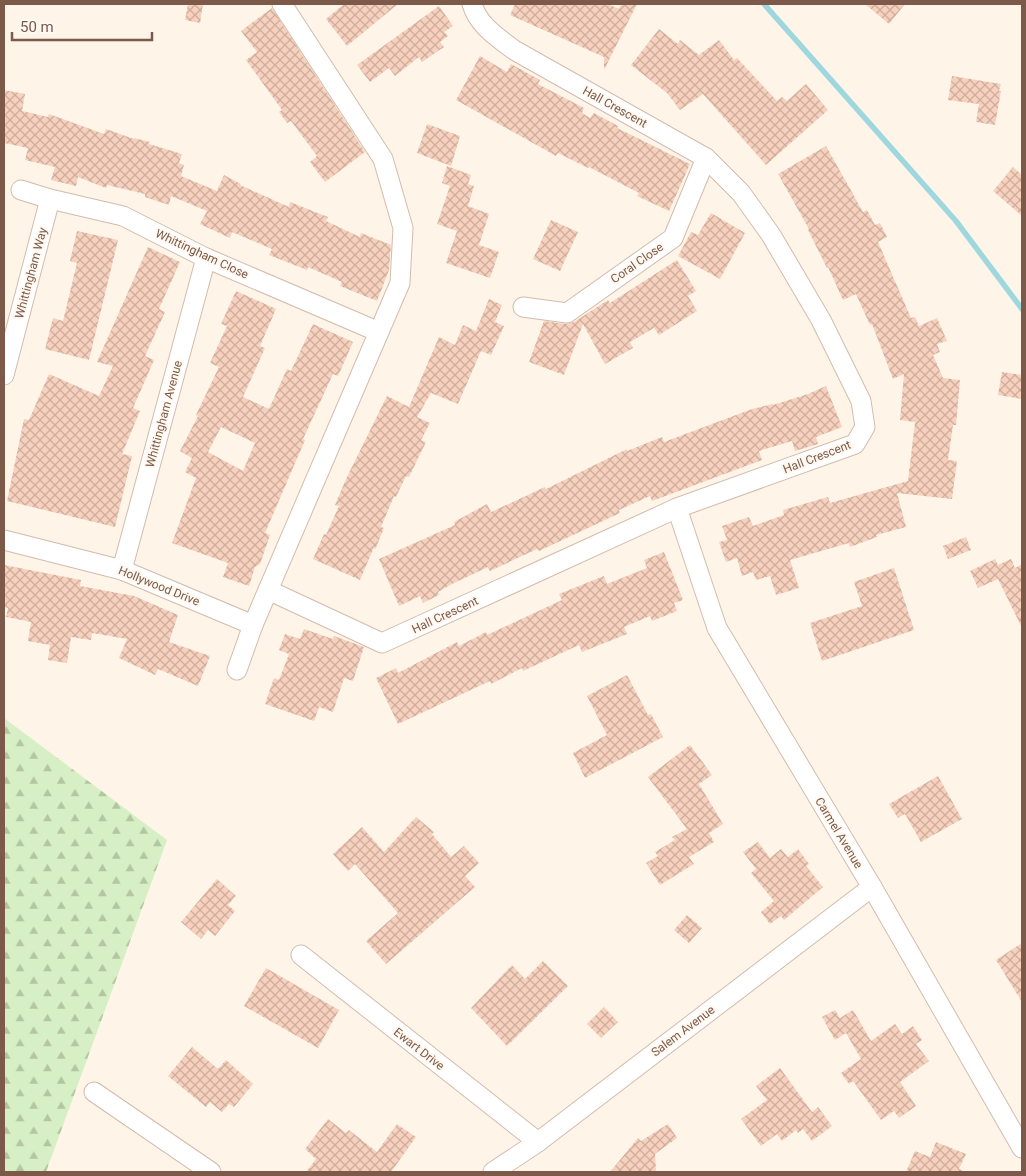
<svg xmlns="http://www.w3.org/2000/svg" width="1026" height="1176" font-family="Roboto,sans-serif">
<defs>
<pattern id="forest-firs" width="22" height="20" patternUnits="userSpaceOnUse" patternTransform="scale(1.25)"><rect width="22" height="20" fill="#d7efc4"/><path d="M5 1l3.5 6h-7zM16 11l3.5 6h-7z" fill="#b3c5a1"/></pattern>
<pattern id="building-cross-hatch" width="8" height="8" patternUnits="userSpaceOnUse" patternTransform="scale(1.25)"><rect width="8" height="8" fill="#f7d1bd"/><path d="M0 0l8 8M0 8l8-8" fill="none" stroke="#cdad9c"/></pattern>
</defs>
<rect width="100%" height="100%" fill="#fef5e8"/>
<polygon fill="url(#forest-firs)" points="4,718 167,840 46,1172 4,1172"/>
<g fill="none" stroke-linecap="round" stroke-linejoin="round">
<polyline stroke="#9fd7de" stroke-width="5.5" points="764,4 956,221 1022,309"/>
</g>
<g fill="url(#building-cross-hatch)" fill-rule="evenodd">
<polygon points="188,4 203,4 200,23 185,20"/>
<polygon points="344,4 398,4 347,46 326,19"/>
<polygon points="515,4 608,4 619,9 621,4 637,4 604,70 604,57 510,15"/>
<polygon points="865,4 905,4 889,24"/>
<polygon points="439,6 453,26 444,32 448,36 440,42 444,47 422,62 419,57 395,76 389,68 370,82 357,65"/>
<polygon points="272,8 365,152 325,182 310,162 317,156 291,121 287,123 279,112 282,110 246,60 257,52 241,31"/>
<polygon points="659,29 678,44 680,40 699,55 719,40 734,60 737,58 777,101 782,97 787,101 806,84 828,110 766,165 703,94 680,110 667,93 631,65"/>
<polygon points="480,56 507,72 511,64 540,80 538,84 584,108 582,113 590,118 594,113 618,126 617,128 690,164 669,211 637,196 639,193 589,167 588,168 558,153 556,156 456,100"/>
<polygon points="952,76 1001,84 999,91 1001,91 995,125 976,122 979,104 948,100"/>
<polygon points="4,90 25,94 22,111 48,117 49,114 104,134 106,129 134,139 134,138 150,142 149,144 182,154 179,163 184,165 181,176 217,191 224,175 241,184 240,185 289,207 290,202 328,217 326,221 360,237 361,233 391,245 389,270 377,301 340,286 342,282 308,267 307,270 269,255 272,249 232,232 230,238 200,224 207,211 171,196 169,205 145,197 145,194 107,185 106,188 78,177 76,186 51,180 55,167 25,160 28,148 4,143"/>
<polygon points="427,124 460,136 451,166 417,153"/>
<polygon points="826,146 863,212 867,210 875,225 880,223 887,237 878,242 911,318 915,317 919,326 937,318 947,341 937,344 940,352 933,355 943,378 960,380 956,425 953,425 948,460 957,461 952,499 897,493 906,527 876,535 877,537 850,547 849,543 790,560 799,588 776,595 770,576 756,580 753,572 742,576 737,558 726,562 719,542 727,540 722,526 749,517 753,526 784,515 783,510 828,497 830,503 908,481 915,422 900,420 904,374 893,379 872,324 870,325 856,294 843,300 828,267 827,268 808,230 809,229 778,174"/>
<polygon points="447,166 471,175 468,184 474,186 468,206 489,214 479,245 499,252 490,278 446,263 457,231 437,224 450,186 442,183"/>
<polygon points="1013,167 1022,175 1022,216 993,191"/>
<polygon points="711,213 745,233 720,279 678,256 691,232 698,235"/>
<polygon points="551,220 578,232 560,271 533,259"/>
<polygon points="77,231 118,240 89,360 45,349 53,318 63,321 77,263 70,261"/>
<polygon points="148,247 180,262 159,309 165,312 145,356 154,360 133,408 140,411 122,454 132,456 115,527 7,501 24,419 29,420 49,374 99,396 113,366 97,362"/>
<polygon points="677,260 696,291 688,296 697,311 659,335 654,328 630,342 633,348 605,364 583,324 564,375 529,362 544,321 565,324 574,322 608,300 610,303"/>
<path d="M 236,291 L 276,309 L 260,346 L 265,348 L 243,397 L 269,409 L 287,369 L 291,371 L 313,324 L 353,342 L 338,376 L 333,374 L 303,439 L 305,440 L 265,533 L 270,535 L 260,564 L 255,567 L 249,586 L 223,577 L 228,563 L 172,543 L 196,478 L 185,472 L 192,458 L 180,451 L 198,416 L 196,415 L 219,367 L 210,363 L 227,326 L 221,324 ZM 221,427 L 255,443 L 243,471 L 208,452 Z"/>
<polygon points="489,299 502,305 495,322 504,326 491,355 481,351 458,404 431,393 417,417 430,423 421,440 426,442 409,477 406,476 396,497 394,496 381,527 384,528 375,550 374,547 360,580 313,559 324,534 326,535 339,506 335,505 346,479 387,396 409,407 439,337 455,345 463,325 476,331"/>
<polygon points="1002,372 1022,375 1022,399 998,395"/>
<polygon points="826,386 842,427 816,437 818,444 795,451 792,441 759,451 762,460 652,501 650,496 619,510 620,513 539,551 537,549 490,571 488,567 452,584 438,592 439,595 423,603 420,596 399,606 379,559 455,525 454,522 487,504 491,512 545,487 546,489 627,449 627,451 662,437 664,442 752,409 773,404 773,405 808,394"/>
<polygon points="966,537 971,550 948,559 943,546"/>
<polygon points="664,552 683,600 674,603 677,611 652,621 650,616 624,627 627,634 582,652 579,645 523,671 522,668 491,684 490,681 398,724 376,678 396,668 398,673 457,642 459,646 486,632 487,635 562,600 559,594 604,576 607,584 647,568 644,560"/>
<polygon points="995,559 998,565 1011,559 1015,568 1022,564 1022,628 998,579 978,588 970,571"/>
<polygon points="4,565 81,580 80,586 134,596 178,615 169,642 210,656 198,686 158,669 155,675 119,658 127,639 92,633 91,640 71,637 67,663 48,660 50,645 28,641 31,622 6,617 8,608 4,607"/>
<polygon points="894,568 914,630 822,661 810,623 862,606 854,582"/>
<polygon points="304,629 333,639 334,636 364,647 353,681 344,678 333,712 319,707 314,721 265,704 274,678 279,680 289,654 279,650 285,634 300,639"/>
<polygon points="627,675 648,715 651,714 663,737 585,778 573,753 607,735 587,696"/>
<polygon points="690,745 712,775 699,784 723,824 709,833 714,842 689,857 694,864 660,885 646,863 658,856 655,852 675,840 672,837 687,829 648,777"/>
<polygon points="938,776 962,819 921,842 905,814 898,818 889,804"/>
<polygon points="416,817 434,832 432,834 451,857 464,846 479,863 465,876 475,887 386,964 366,941 398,913 355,864 348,871 333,854 362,827 384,852"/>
<polygon points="758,842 770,858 781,849 788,857 798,849 809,864 806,866 823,887 784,920 781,916 770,924 761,912 774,901 751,873 756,869 743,852"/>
<polygon points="217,879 236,896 228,905 235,911 215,936 208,930 201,939 181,922"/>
<polygon points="687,915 702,928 689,943 674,930"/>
<polygon points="1022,943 1022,1002 996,960"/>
<polygon points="543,961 568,986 507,1046 471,1008 512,965 525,979"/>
<polygon points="266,968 339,1010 318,1048 244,1006"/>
<polygon points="604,1007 618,1022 601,1038 587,1024"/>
<polygon points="835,1010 840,1018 853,1010 871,1041 895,1024 902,1034 913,1026 922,1040 916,1044 929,1061 900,1082 916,1106 899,1118 894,1111 881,1120 853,1081 849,1084 841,1073 861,1059 846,1033 835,1040 822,1017"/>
<polygon points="192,1047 218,1069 226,1060 253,1084 234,1107 229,1104 222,1112 210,1102 206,1107 168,1076"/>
<polygon points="780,1068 812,1112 818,1107 832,1126 812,1141 803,1129 798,1133 796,1130 782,1141 777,1134 761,1146 741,1119 767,1100 756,1086"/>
<polygon points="328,1119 346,1133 349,1130 377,1152 397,1124 416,1137 391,1172 306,1172 316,1159 305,1149"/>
<polygon points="668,1124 677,1138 655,1154 656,1172 610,1172 638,1138 641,1141"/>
<polygon points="936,1142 966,1154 959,1169 966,1172 906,1172 915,1151 930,1157"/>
</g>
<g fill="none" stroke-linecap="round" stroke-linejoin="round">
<defs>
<g id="street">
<polyline points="21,190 50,199 123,216 206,258 379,332"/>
<polyline points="523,307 567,313 673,238 706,158"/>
<polyline points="4,375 50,199"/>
<polyline points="677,508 717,628 872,887 1022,1148"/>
<polyline points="4,540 122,570 253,625"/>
<polyline points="122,570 206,258"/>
<path d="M 268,590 L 382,643 L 677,508 L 855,444 L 865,427 L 861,401 L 821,320 L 771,235 L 741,193 L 706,158 L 514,50 C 497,37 478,25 472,4"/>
<polyline points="237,670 253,625 400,283 403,228 383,159 282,4"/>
<polyline points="301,955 538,1142"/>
<polyline points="94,1092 211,1172"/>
<polyline points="493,1172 538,1142 872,887"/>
</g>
</defs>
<use href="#street" stroke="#d3bbac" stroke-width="21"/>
<use href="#street" stroke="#fff" stroke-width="19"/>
</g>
<g text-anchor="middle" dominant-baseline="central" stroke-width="4" stroke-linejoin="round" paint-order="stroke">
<g font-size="12" fill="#7c5948" stroke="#fff9f1">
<text transform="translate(615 107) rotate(29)">Hall Crescent</text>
<text transform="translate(202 254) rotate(25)">Whittingham Close</text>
<text transform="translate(637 263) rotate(-35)">Coral Close</text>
<text transform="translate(31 273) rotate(-75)">Whittingham Way</text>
<text transform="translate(164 414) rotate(-75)">Whittingham Avenue</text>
<text transform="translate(817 457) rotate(-21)">Hall Crescent</text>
<text transform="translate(159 586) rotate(22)">Hollywood Drive</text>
<text transform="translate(445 615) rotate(-25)">Hall Crescent</text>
<text transform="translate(839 833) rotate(59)">Carmel Avenue</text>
<text transform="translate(683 1031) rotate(-37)">Salem Avenue</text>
<text transform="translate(419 1049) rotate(38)">Ewart Drive</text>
</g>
</g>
<rect width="1026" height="1176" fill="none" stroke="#7c5948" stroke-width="10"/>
<path d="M12 32v8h140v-8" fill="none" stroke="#7c5948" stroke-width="2.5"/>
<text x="20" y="32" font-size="15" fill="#7c5948" stroke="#fff9f1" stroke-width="4" paint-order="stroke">50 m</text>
</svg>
